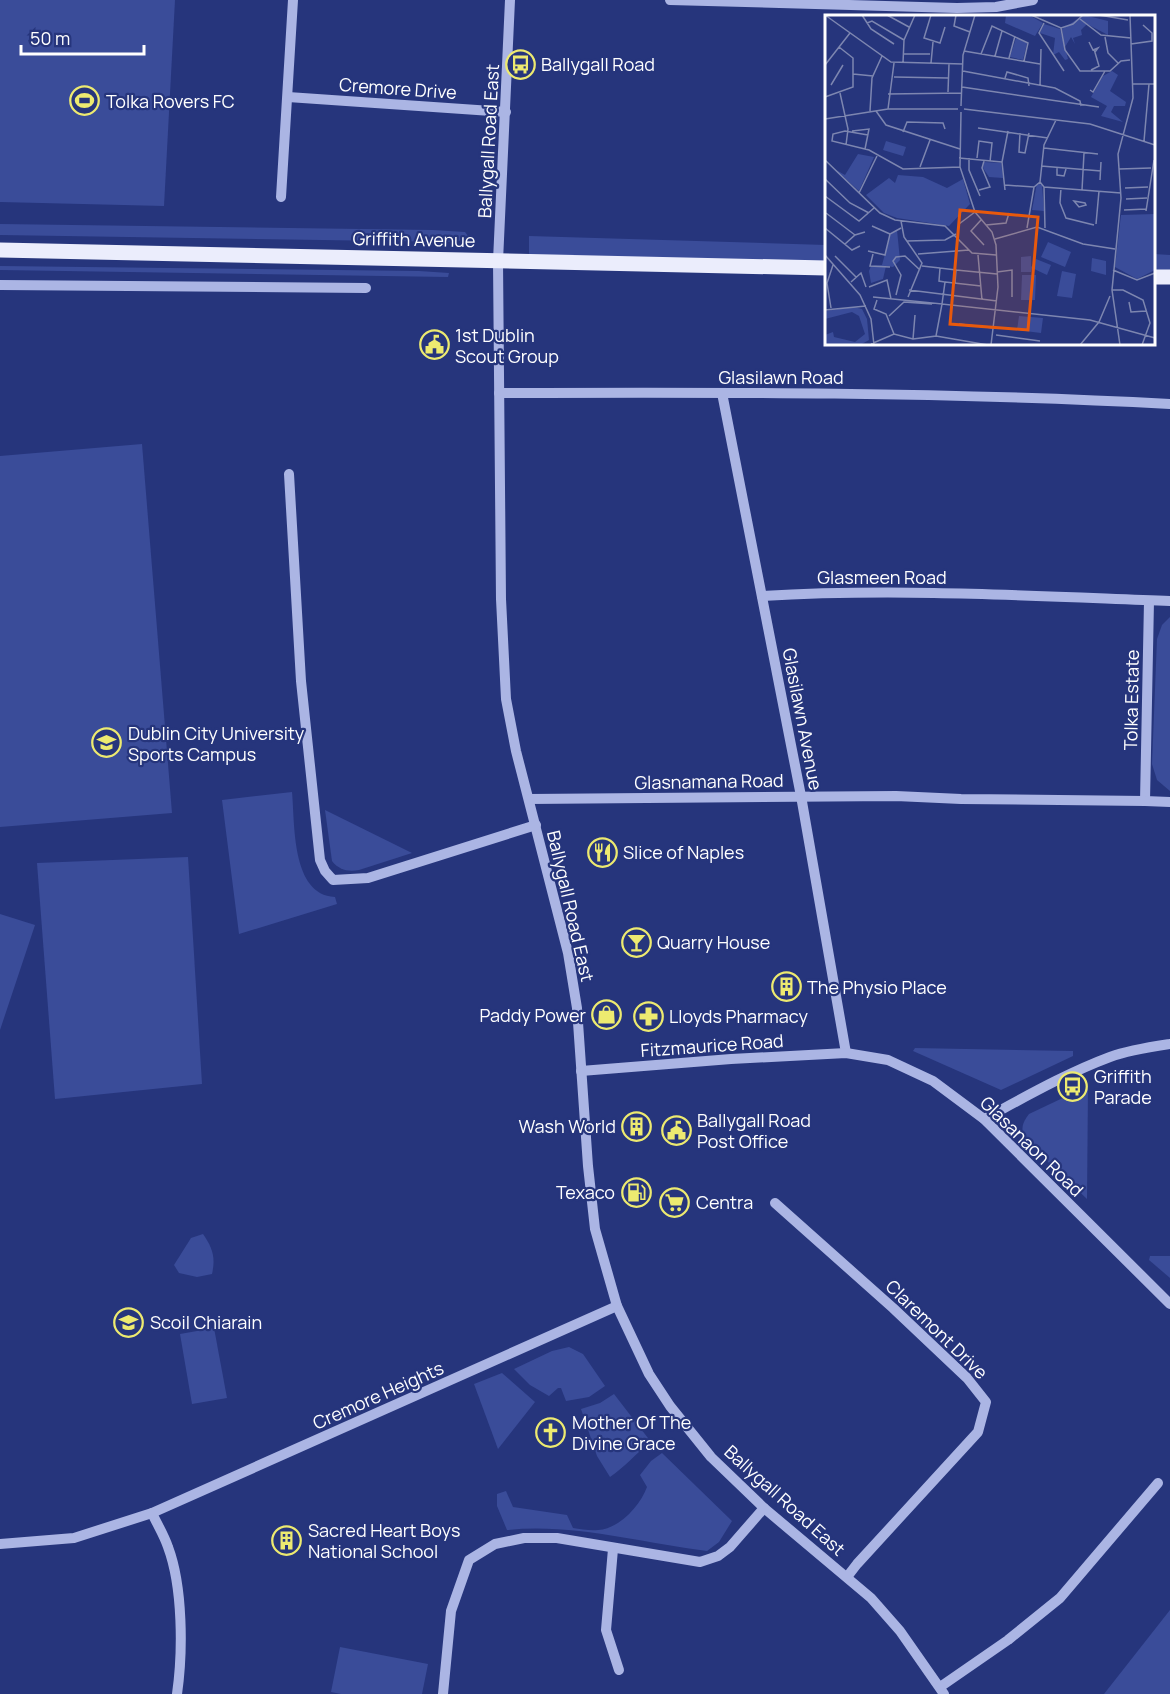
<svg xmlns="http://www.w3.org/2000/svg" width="1170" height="1694" font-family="Manrope,sans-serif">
<rect width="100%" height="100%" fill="#26357c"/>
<g fill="#3a4c99">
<polygon points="0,0 175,0 164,206 0,202"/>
<polygon points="0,224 433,230 465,232 468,236 465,239 456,242 0,235"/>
<polygon points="529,236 826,245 826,266 529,256"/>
<polygon points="1154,254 1170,255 1170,277 1154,276"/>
<polygon points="0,266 419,271 449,273 448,277 0,270"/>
<polygon points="142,444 172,813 0,827 0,456"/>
<polygon points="1170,617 1170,791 1157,780 1152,764 1157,639 1162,625"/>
<path d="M 292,792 C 295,823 291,895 335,897 L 337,904 L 239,934 L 222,800 Z"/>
<path d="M 325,810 L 412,853 L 359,870 C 348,872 339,870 332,861 Z"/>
<polygon points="188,857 202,1084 55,1099 37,863"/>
<polygon points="0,914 35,925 0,1030"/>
<polygon points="915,1048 1073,1051 1073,1056 1001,1090 913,1051"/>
<path d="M 1088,1086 L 1087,1199 L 1024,1139 C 1021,1128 1022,1123 1029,1114 Z"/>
<path d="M 203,1234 C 212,1247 216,1257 212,1274 L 197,1277 L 179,1273 L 174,1265 L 191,1238 Z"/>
<polygon points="1150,1256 1170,1256 1170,1278 1149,1260"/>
<polygon points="214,1328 227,1398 192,1404 180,1334"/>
<polygon points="569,1347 583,1354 605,1386 589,1397 566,1401 561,1388 558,1388 549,1396 530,1385 514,1369 552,1351"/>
<polygon points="502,1373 535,1402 498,1449 474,1384"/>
<path d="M 614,1394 L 651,1442 C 636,1453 625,1467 610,1477 L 597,1456 L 581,1409 L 600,1403 Z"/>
<path d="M 662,1453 L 732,1521 L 719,1542 L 707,1551 C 641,1543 574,1523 507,1530 L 497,1506 L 497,1494 L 506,1491 L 513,1507 L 567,1515 L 573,1528 C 581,1529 590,1531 598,1530 C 619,1529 640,1506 647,1487 L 640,1475 L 651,1461 Z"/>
<polygon points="1170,1610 1170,1694 1104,1694"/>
<polygon points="340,1647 428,1664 422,1694 341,1694 331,1692"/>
</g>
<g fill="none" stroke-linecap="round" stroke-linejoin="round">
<g stroke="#abb5e4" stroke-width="10">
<polyline points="510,0 498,261 501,599 506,699 516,751 568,953 577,1008 588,1166 595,1229 617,1306 649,1374 670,1406 711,1457 764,1508 871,1598 900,1631 944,1694"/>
<polyline points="670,0 957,8 996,7 1033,0"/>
<polyline points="288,97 506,112"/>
<polyline points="281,197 293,0"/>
<polyline points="0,285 366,288"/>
<path d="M 499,393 C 722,392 947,392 1170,404"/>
<polyline points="722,393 801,796 846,1053"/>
<polyline points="289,474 301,681 320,860 325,871 333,880 368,878 536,825"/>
<path d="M 762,596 C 898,588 1034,596 1170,601"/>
<polyline points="1149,601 1145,801 1170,802"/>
<polyline points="529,799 896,796 961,799 1145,801"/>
<polyline points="581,1071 731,1059 846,1053 888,1060 933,1081 984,1119 1170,1304"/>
<path d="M 984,1119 C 1025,1097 1067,1073 1110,1057 C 1129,1050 1150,1047 1170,1044"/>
<polyline points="775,1203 893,1308 967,1378 986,1402 978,1432 857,1564 847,1577"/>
<path d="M 152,1513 C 157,1524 164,1535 168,1547 C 183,1587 183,1652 177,1694"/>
<polyline points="0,1544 74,1538 152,1513 617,1306"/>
<polyline points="613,1549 606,1630 619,1670"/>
<polyline points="940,1687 1008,1640 1060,1598 1158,1483"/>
<polyline points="443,1694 451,1611 469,1560 495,1544 524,1538 557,1538 700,1562 718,1556 730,1547 764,1508"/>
</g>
<g stroke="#ebedfc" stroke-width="15">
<polyline points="0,250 826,268"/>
<polyline points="1154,277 1170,277"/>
</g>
</g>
<defs>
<symbol id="bus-ring" viewBox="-11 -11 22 22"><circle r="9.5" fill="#26357c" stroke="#edea70" stroke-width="1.5"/><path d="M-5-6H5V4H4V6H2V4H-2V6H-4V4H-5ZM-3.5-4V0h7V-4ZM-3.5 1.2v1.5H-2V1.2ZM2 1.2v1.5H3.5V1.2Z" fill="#edea70"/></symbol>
<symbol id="stadium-ring" viewBox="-11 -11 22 22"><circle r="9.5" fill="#26357c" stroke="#edea70" stroke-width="1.5"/><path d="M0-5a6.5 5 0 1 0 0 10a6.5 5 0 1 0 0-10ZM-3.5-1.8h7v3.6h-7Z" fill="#edea70"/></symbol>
<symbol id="civic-ring" viewBox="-11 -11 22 22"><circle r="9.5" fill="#26357c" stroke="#edea70" stroke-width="1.5"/><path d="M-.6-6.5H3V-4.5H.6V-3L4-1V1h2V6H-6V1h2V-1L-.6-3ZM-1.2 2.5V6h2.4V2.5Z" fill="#edea70"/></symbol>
<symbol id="university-ring" viewBox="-11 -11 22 22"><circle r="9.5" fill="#26357c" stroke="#edea70" stroke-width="1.5"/><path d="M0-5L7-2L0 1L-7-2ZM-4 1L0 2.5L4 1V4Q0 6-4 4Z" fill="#edea70"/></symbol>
<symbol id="restaurant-ring" viewBox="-11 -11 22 22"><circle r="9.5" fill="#26357c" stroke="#edea70" stroke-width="1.5"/><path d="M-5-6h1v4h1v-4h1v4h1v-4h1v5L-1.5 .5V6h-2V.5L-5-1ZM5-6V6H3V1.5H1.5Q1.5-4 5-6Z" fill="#edea70"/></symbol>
<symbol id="bar-ring" viewBox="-11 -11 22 22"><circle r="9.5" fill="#26357c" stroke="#edea70" stroke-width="1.5"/><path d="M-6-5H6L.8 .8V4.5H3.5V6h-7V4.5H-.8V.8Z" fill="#edea70"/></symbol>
<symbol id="building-ring" viewBox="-11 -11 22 22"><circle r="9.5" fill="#26357c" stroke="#edea70" stroke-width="1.5"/><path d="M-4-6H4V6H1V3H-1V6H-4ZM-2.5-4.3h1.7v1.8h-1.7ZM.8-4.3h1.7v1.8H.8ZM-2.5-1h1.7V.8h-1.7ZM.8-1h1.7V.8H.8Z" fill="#edea70"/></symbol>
<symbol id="shop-ring" viewBox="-11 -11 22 22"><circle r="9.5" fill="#26357c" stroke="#edea70" stroke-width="1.5"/><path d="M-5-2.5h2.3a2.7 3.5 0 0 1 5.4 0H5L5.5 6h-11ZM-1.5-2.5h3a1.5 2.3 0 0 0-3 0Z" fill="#edea70"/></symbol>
<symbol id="pharmacy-ring" viewBox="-11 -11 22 22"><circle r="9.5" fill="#26357c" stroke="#edea70" stroke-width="1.5"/><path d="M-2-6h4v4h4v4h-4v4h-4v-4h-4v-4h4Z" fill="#edea70"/></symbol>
<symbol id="fuel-ring" viewBox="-11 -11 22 22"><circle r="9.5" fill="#26357c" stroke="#edea70" stroke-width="1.5"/><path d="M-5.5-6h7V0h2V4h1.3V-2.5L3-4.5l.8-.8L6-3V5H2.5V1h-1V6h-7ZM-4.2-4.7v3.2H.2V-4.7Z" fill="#edea70"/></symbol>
<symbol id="supermarket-ring" viewBox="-11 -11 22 22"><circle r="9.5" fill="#26357c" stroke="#edea70" stroke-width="1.5"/><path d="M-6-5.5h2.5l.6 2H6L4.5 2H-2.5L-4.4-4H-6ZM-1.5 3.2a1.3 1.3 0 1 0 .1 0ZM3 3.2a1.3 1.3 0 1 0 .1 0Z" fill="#edea70"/></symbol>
<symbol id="school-ring" viewBox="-11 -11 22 22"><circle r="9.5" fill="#26357c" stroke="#edea70" stroke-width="1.5"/><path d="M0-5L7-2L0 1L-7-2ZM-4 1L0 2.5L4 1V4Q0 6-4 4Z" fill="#edea70"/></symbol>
<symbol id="church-ring" viewBox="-11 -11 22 22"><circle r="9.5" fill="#26357c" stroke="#edea70" stroke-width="1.5"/><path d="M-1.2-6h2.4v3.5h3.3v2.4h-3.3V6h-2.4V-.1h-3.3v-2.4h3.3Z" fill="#edea70"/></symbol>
</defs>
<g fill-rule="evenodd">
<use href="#bus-ring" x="504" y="48" width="33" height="33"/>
<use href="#stadium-ring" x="68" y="84" width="33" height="33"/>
<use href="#civic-ring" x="418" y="328" width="33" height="33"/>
<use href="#university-ring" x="90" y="726" width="33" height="33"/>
<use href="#restaurant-ring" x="586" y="836" width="33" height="33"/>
<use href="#bar-ring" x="620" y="926" width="33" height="33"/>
<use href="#building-ring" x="770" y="970" width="33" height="33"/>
<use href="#shop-ring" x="590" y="998" width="33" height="33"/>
<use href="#pharmacy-ring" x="632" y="1000" width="33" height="33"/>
<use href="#bus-ring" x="1056" y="1070" width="33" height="33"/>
<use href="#building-ring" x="620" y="1110" width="33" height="33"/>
<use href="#civic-ring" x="660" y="1114" width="33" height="33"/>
<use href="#fuel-ring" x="620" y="1176" width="33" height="33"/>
<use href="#supermarket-ring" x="658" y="1186" width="33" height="33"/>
<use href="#school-ring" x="112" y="1306" width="33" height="33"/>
<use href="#church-ring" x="534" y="1416" width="33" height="33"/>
<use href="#building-ring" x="270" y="1524" width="33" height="33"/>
</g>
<g text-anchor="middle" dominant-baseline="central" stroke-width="4.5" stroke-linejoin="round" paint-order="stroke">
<g font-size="18" fill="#fff" stroke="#26357c" text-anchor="start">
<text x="541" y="64">Ballygall Road</text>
<text x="106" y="101">Tolka Rovers FC</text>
<text x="455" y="335">1st Dublin<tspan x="455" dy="21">Scout Group</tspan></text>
<text x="128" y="733">Dublin City University<tspan x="128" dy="21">Sports Campus</tspan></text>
<text x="623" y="852">Slice of Naples</text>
<text x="657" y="942">Quarry House</text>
<text x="807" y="987">The Physio Place</text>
<text x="586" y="1015" text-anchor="end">Paddy Power</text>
<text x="669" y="1016">Lloyds Pharmacy</text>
<text x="1094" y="1076">Griffith<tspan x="1094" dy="21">Parade</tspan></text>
<text x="697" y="1120">Ballygall Road<tspan x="697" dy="21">Post Office</tspan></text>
<text x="616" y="1126" text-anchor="end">Wash World</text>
<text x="615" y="1192" text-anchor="end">Texaco</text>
<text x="696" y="1202">Centra</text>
<text x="150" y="1322">Scoil Chiarain</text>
<text x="572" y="1422">Mother Of The<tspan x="572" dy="21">Divine Grace</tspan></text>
<text x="308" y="1530">Sacred Heart Boys<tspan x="308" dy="21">National School</tspan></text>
</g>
<g font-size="18" fill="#fff" stroke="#26357c">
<text transform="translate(398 88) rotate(4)">Cremore Drive</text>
<text transform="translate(488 141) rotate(-87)">Ballygall Road East</text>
<text transform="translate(414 239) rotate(1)">Griffith Avenue</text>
<text x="781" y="377">Glasilawn Road</text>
<text x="882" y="577">Glasmeen Road</text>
<text transform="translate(1131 700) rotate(-89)">Tolka Estate</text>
<text transform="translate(803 719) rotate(79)">Glasilawn Avenue</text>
<text transform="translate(709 781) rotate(-1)">Glasnamana Road</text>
<text transform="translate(571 906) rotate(77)">Ballygall Road East</text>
<text transform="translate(712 1045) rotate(-4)">Fitzmaurice Road</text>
<text transform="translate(1032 1146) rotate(44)">Glasanaon Road</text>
<text transform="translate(937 1329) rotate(44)">Claremont Drive</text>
<text transform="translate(378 1395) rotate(-24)">Cremore Heights</text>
<text transform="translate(785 1500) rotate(42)">Ballygall Road East</text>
</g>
</g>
<g transform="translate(825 15)">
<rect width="330" height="330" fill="#26357c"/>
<path d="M 181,0 L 204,0 L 218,8 L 210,21 L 180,8 ZM 259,0 L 283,6 L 283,20 L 262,9 L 256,15 L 257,20 L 248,23 L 250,29 L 246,22 L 240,32 L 237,14 ZM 219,9 L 235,14 L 243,44 L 240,45 L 234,37 L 228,40 L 230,23 L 215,18 ZM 191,23 L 202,28 L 198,45 L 185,42 ZM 287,56 L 293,60 L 285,76 L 301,87 L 300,91 L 289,91 L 286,97 L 298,107 L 276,101 L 282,91 L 266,82 L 278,61 ZM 61,126 L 81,132 L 78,141 L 58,135 ZM 33,139 L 49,142 L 34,176 L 11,155 L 20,160 ZM 159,147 L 176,148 L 178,163 L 164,162 L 158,153 ZM 73,160 L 98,162 L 122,173 L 138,164 L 145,189 L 124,211 L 72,203 L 59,198 L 41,180 L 64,163 L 70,168 ZM 212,168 L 217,170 L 219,196 L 207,195 ZM 330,199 L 330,255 L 312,264 L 290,252 L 296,200 ZM 72,215 L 75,245 L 68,252 L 61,251 L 58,264 L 46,268 L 44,256 L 46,251 L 57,250 L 65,220 ZM 223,227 L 246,237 L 240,252 L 216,242 ZM 206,241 L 206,252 L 211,244 L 226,250 L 222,260 L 207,253 L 206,257 L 196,257 L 196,242 ZM 267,243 L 281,246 L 281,260 L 266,256 ZM 237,256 L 251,259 L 247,283 L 232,281 ZM 197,260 L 211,260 L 210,285 L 196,285 ZM 29,292 L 37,294 L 42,304 L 44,325 L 35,330 L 0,330 L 0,320 L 8,317 L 9,322 L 30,327 L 40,319 L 34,301 L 27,297 L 0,304 L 0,296 ZM 194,301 L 218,303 L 216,318 L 192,315 Z" fill="#3a4c99"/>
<path fill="none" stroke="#7d86b0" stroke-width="1.5" d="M 0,0 L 66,47 L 138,49M 37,0 L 46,14 L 69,29M 62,0 L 84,12M 106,0 L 99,23 L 115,28 L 120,12M 131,0 L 129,11 L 145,17M 206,0 L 236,13 L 248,9 L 258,0M 274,0 L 303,5M 255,4 L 276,20 L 306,23M 42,8 L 47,6 L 79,25M 219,8 L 214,18 L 239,56M 236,13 L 240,35 L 255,56 L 285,56 L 296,46 L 305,45M 280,22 L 283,38 L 293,48M 264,27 L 268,35 L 273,33 L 270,37M 306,29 L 327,26 L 327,18 L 318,10M 139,36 L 215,49M 78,39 L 105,39M 156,39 L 167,11 L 203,28 L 199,46M 170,41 L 177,16M 184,43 L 190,21M 78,48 L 79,25 L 90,0M 106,48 L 108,27M 0,50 L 25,18M 266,55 L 274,51 L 269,34M 138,56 L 230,73 L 255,86 L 256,91M 28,59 L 48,61M 69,62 L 123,63M 180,63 L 182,57 L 203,63 L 204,71M 308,69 L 330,69M 6,70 L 18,50M 215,71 L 216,34M 137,72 L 274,92M 265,75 L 268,77 L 280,56M 123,77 L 124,49M 15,78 L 23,114 L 21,130M 63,79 L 137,78M 0,82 L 28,72 L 28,43 L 14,32M 136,91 L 138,40 L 150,0M 63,94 L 69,48M 139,94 L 265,109 L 330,130M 45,96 L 47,63 L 57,41M 51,96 L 61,110 L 135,134M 136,97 L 135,152 L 150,197 L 167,217 L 171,230 L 173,272 L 166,330M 0,104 L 63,94 L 133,94M 153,113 L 223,123M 27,116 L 44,114 L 40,134M 78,117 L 82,107 L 118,108 L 120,114M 195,118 L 194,137 L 200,138 L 204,118M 43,120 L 20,116 L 8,119 L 7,126 L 44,135 L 78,154 L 135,152M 319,126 L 324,69M 219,133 L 273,139M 134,143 L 177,147M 144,143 L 144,155 L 155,181M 152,143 L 154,126 L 167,128 L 165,147M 0,145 L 55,198 L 70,205 L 120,211 L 147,238 L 171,240M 216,151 L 276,156M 95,152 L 105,125M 232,153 L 232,160 L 239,161 L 241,154M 294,154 L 326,153M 0,164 L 25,188 L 44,198M 275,165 L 276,147M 215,167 L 219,172 L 296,178M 215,167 L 219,130 L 231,105M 180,170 L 209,172 L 215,167M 219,172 L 220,213M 236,173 L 235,188 L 241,203 L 269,210M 300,173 L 323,172M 154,175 L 165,172 L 157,153 L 159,146M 180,175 L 177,147 L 183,116M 257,175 L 259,138M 34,178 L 52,141M 0,181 L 34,206 L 49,193M 301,184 L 322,183M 249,186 L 260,188 L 261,190 L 254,192 ZM 299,195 L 321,194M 321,196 L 329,145M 1,198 L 30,220M 156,205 L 146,216 L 159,230M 76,206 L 79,222 L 97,248 L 83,282M 134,209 L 150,197M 271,209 L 274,176M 161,210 L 181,208 L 184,198M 47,211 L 65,219M 0,213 L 27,235 L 35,231M 202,213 L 209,172M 170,224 L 212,212 L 258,229 L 290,234M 82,226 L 120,225 L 131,219M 20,229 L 30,220 L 40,217M 43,236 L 60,240 L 65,219 L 76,213M 48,239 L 45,251 L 65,252M 93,239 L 144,235M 0,240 L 35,280 L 46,304 L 49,330M 153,240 L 157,285M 10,241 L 31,262M 97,251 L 115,253M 131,255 L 172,259M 288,255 L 312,265 L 330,258M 172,257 L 187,255 L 187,282M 26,267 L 36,258 L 41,272M 120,267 L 156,271M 44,272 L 62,265 L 66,284M 84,275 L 172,286M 287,275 L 298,275 L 318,285 L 325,308 L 317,330M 71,280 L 76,260 L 68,246 L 71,242 L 80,241 L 95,255M 48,282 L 117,289 L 120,267 L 114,266 L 115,253 L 131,255 L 130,268M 52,285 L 49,294 L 61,299 L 69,319M 304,287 L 306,297 L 321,296M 6,293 L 2,268 L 8,250M 0,295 L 41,291M 64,301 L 79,287 L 107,289M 274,307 L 285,281M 134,309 L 169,313M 171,320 L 215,326M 111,321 L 163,330M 88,324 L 90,300M 46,329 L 69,319 L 88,324 L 111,321 L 117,289 L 265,305 L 330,323M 255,330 L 274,307M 295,330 L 287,275 L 296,183 L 293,139 L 308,83 L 305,0"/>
<path fill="#e8590c" fill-opacity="0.15" stroke="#e8590c" stroke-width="3" d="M 135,195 L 213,202 L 203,315 L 125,309 Z"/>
<rect width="330" height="330" fill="none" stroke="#fff" stroke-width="3"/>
</g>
<path d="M21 45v9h123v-9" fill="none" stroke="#ffffff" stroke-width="3"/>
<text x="30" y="45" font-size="18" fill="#ffffff" stroke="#26357c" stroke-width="4.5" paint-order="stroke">50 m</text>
</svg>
